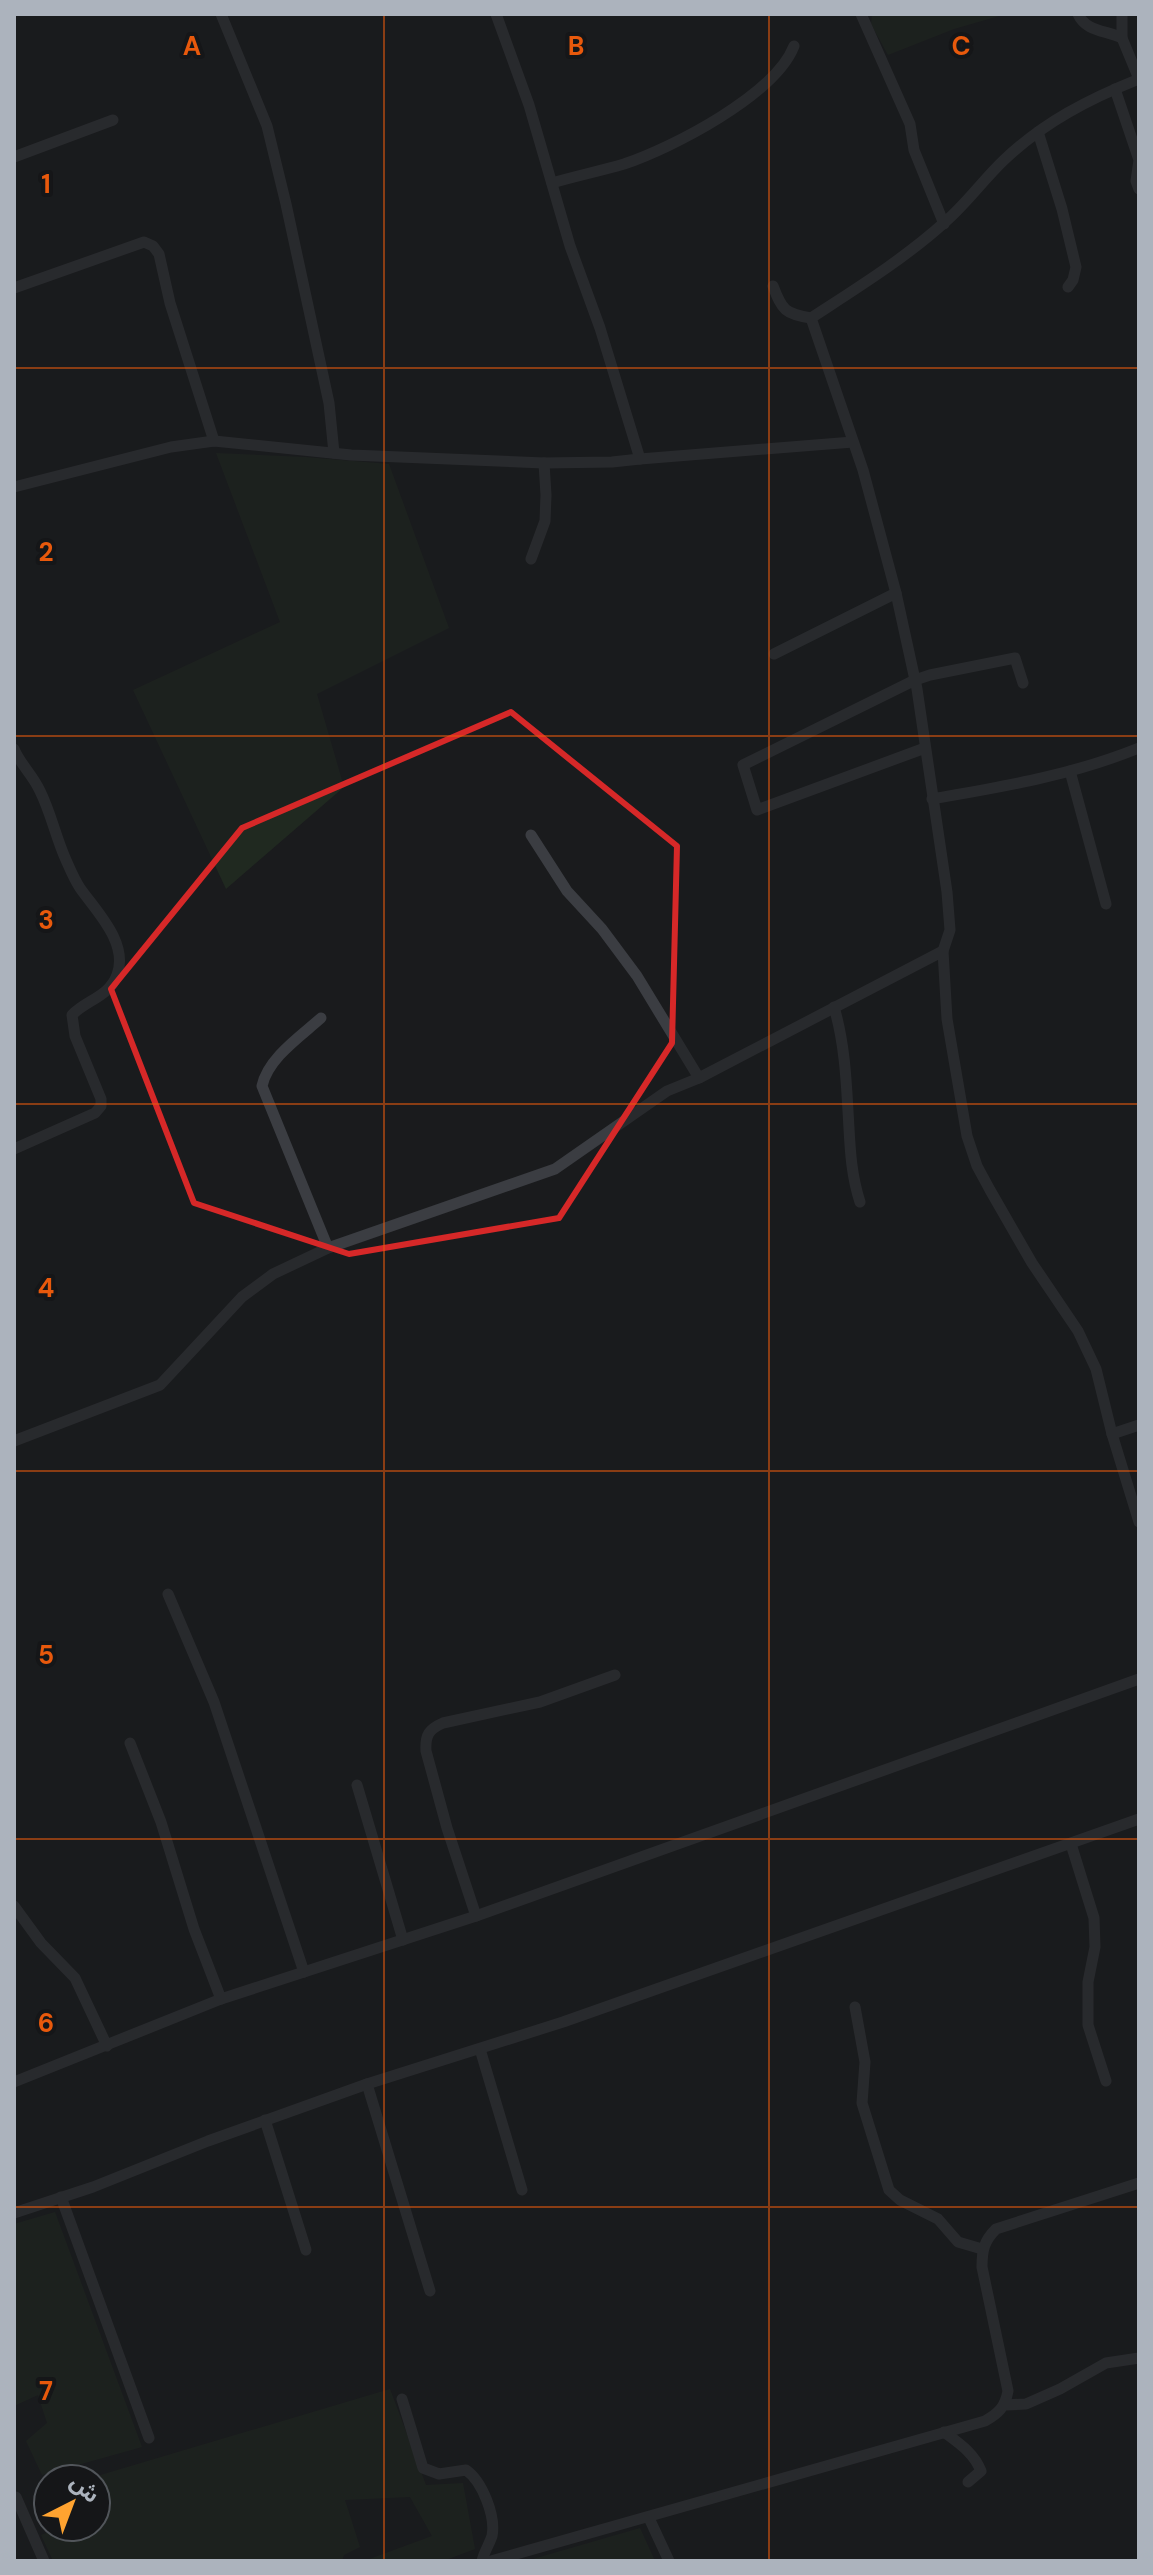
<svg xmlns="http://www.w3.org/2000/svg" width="1153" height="2575" font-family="'DM Sans','Noto Sans Arabic',sans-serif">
<rect width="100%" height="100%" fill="#1a1b1d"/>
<g fill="#202920">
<polygon points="872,14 1006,14 954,29 888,55 871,24"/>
<polygon points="216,453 305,457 389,464 449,628 317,694 344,787 226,889 133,690 280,622"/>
<polygon points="55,2212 142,2447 42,2475 26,2441 47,2423 38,2395 14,2406 14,2224"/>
<polygon points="390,2389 426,2485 463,2483 475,2549 443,2561 364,2561 432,2536 410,2497 345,2500 360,2547 344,2555 342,2561 53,2561 41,2535 62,2527 96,2527 96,2479 87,2479"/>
<polygon points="640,2528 655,2561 526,2561"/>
</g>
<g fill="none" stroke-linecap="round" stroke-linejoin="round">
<g stroke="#3b3d42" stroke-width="11">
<polyline points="221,14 267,126 286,204 329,403 334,453"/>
<polyline points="496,14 529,105 570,246 600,328 640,459 853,442"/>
<polyline points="861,14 910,124 914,150 944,224"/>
<path d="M 1078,14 C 1086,32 1106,30 1122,38 L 1139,79"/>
<polyline points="1122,38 1122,14"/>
<path d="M 1139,79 C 1089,99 1044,122 1004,160 C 983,180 967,203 945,222 C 904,259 857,288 811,318 L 863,470 L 896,593 L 917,689 L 947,892 L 950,930 L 943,951 L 947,1019 L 967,1136 L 977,1166 L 990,1190 L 1032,1263 L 1078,1331 L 1096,1369 L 1112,1434 L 1139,1522"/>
<polyline points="1115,89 1139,160 1136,181 1139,189"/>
<polyline points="1038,132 1062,209 1076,267 1073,280 1068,287"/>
<polyline points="14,157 113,120"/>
<path d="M 552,183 C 576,176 600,171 624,164 C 672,148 775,95 794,46"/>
<path d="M 773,286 C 782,310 785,314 811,318"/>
<polyline points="14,288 144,242 153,246 159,254 170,303 214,441"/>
<polyline points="14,487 171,447 214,441 351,455 544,463 612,462 640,459"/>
<polyline points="531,559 545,521 546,495 544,463"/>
<polyline points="774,654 896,593"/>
<polyline points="925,748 757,810 743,765 915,680 930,675 1015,658 1023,683"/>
<path d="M 14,749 C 20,764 33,775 40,791 C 51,813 56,838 66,860 C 70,869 74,879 80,888 C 96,911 129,943 117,975 C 109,997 86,1000 72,1015 L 75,1036 L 101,1099 L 101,1106 L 95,1113 L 14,1149"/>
<polyline points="1070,771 1106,904"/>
<path d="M 932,799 C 1006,786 1069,776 1139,748"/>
<polyline points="531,835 567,891 602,929 637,976 699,1078"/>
<path d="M 834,1007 C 844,1041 846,1075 848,1111 C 850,1143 850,1171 860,1202"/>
<path d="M 321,1018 C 301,1036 268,1058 262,1086 L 328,1248"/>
<polyline points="1112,1434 1139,1425"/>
<polyline points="14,1441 160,1385 242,1297 273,1274 328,1248 555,1169 667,1091 699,1078 943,951"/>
<polyline points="168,1594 214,1702 304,1972"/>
<polyline points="130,1743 161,1822 194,1929 221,1999"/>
<polyline points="357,1785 403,1940"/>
<polyline points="1071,1844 1094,1918 1095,1947 1088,1982 1088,2025 1106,2081"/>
<polyline points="14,1906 41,1943 75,1978 107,2046"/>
<path d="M 476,1916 L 447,1828 L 426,1751 C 425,1735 429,1729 443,1723 L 540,1702 L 615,1675"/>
<polyline points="855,2007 865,2062 862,2103 889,2190 900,2200 938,2219 958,2242 982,2249"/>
<polyline points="480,2049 522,2190"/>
<polyline points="14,2082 221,1999 476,1916 1139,1679"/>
<polyline points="367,2084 430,2291"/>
<polyline points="265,2120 306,2250"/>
<polyline points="61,2197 149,2438"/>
<polyline points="14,2213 93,2187 208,2141 367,2084 563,2022 1139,1819"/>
<path d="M 402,2399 L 423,2468 L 439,2474 L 466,2470 C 482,2481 496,2516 492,2536 C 489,2545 484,2552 482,2561"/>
<polyline points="1005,2405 1026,2404 1060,2389 1106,2363 1139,2358"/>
<path d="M 944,2432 C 960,2444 974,2453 981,2471 L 968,2482"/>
<polyline points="16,2497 44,2561"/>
<polyline points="649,2518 669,2561"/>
<path d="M 491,2561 L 985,2421 C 999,2413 1005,2407 1008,2391 L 982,2267 C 982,2250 984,2241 996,2229 L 1139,2183"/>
</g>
</g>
<path d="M0 0H1153V2575H0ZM 511,712 L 677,846 L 672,1043 L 559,1218 L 349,1254 L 194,1203 L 111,989 L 242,828 Z" fill="#1a1b1d" fill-opacity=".55" fill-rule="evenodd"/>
<path fill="none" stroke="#d62828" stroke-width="6" stroke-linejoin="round" d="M 511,712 L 677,846 L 672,1043 L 559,1218 L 349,1254 L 194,1203 L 111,989 L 242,828 Z"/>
<path fill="none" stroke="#e8590c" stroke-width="2" stroke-opacity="0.55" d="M 384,14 L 384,2561M 769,14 L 769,2561M 14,368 L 1139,368M 14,736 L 1139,736M 14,1104 L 1139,1104M 14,1471 L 1139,1471M 14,1839 L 1139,1839M 14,2207 L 1139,2207"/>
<g font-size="26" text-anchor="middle" font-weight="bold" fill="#e8590c" stroke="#151618" stroke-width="8" stroke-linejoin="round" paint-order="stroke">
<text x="192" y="55">A</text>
<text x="576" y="55">B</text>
<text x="961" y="55">C</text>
<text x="46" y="193">1</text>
<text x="46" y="561">2</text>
<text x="46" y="929">3</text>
<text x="46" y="1297">4</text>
<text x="46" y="1664">5</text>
<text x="46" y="2032">6</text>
<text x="46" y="2400">7</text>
</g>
<rect width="1153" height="2575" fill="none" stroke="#acb3bd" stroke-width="32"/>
<g transform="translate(72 2503) rotate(42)"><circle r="38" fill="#151618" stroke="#51555a" stroke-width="2"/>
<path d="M0-6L14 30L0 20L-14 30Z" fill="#ffa330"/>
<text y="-12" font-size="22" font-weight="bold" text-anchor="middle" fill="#acb3bd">ش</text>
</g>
</svg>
